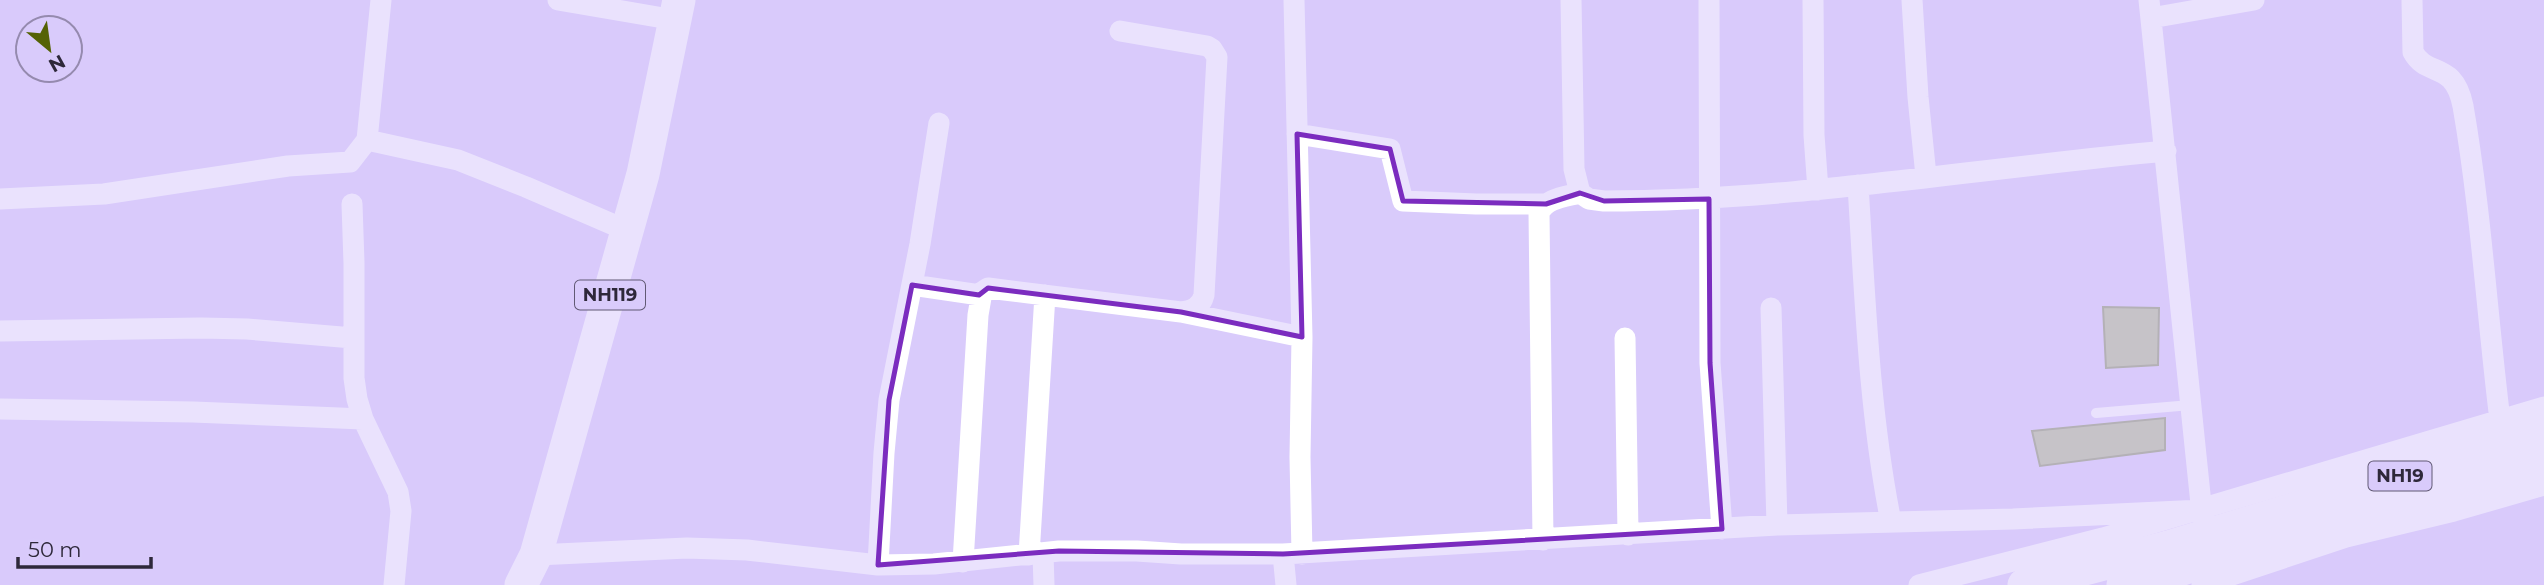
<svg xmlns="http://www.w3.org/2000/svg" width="2544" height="585" font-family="Montserrat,sans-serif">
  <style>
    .building { fill: #b0bb8a; stroke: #879263; stroke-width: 2 }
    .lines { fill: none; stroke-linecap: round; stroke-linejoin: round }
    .service { stroke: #fff; stroke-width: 10 }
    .minor { stroke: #fff; stroke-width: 21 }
    .trunk { stroke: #fff; stroke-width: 33 }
    .marked { fill: none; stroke: #7b2cbf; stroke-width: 5; stroke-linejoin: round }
    .labels { text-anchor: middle; stroke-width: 5; stroke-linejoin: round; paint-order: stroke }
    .shield { fill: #d9cbfb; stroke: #615974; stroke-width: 2 }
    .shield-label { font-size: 18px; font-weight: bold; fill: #2e283a }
  </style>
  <rect width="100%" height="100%" fill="#d9cbfb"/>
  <path class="building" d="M2103,307L2159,308L2158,365L2106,368Z
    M2165,418V450L2040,466L2032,431Z"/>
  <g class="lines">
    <path class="service" d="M2096,413L2191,405"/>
    <path class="minor" d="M558,0L675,20
      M1294,0L1302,337L1300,457L1302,554
      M1571,0L1574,169L1580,193L1589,199L1604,201C1793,201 1979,168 2166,151
      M1709,0L1710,363L1722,529
      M1813,0L1814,135L1818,190
      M1912,0L1918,97L1926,176
      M2149,0L2201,504L2225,585
      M2412,0L2413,52C2427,78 2454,60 2463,106C2481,210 2487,315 2500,420
      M2151,18L2254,0
      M1297,134L1390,149L1403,201L1476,204H1546
      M367,140L458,160L526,187L628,231
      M1858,185C1865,298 1869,412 1891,522
      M0,199L104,194L288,166L350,162L367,140L381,0
      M352,204L354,263V378L357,399L363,419L398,492L401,511L394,585
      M912,285L980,295
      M1771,308L1777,525
      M1181,312L1302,337
      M0,331L201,328L247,329L353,338
      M1625,338L1628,535
      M0,409L193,412L363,419
      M1543,540L1539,213C1546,198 1565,197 1580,193
      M1043,554L1044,585
      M1283,554L1286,585
      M536,555L687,548L747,550L878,565L934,564L1059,551H1137L1181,554H1283L1777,525L2013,519L2202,510
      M1029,555L1045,295
      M963,562L978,315L982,292L988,288L1181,312C1192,311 1201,307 1204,295L1217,57L1212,49L1207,46L1120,31
      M878,565L884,453L889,400L920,244L939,123
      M1919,585L2103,538L2544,407
      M2202,585L2346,537L2454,511L2544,485"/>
    <path class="trunk" d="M521,585L536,555L643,174L679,0
      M2024,585L2168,547L2544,433
      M2123,585L2177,571L2256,543L2544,462"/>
  </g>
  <path d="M0 0H2544V585H0ZM1297,134L1390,149L1403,201L1546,204L1580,193L1604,201L1709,199L1710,363L1722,529L1283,554L1059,551L878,565L889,400L912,285L979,295L988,288L1181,312L1302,337Z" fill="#d9cbfb" fill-opacity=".55" fill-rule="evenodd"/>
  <path class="marked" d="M1297,134L1390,149L1403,201L1546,204L1580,193L1604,201L1709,199L1710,363L1722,529L1283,554L1059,551L878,565L889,400L912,285L979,295L988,288L1181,312L1302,337Z"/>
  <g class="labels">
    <g class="shield">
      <rect x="575" y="280.5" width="70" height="29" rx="5"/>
      <rect x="2368.5" y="461.5" width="63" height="29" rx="5"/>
    </g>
    <g class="shield-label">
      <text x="610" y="301">NH119</text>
      <text x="2400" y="482">NH19</text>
    </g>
  </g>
  <g transform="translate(49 49) rotate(151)"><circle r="33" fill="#d9cbfb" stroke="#958aae" stroke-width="2"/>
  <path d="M0-5L12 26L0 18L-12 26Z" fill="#556205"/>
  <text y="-10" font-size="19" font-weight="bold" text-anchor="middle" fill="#2e283a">N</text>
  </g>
  <path d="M18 557v10h133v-10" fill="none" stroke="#2e283a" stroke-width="3.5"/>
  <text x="28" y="557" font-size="21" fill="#2e283a" stroke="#d9cbfb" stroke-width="5" paint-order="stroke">50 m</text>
</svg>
